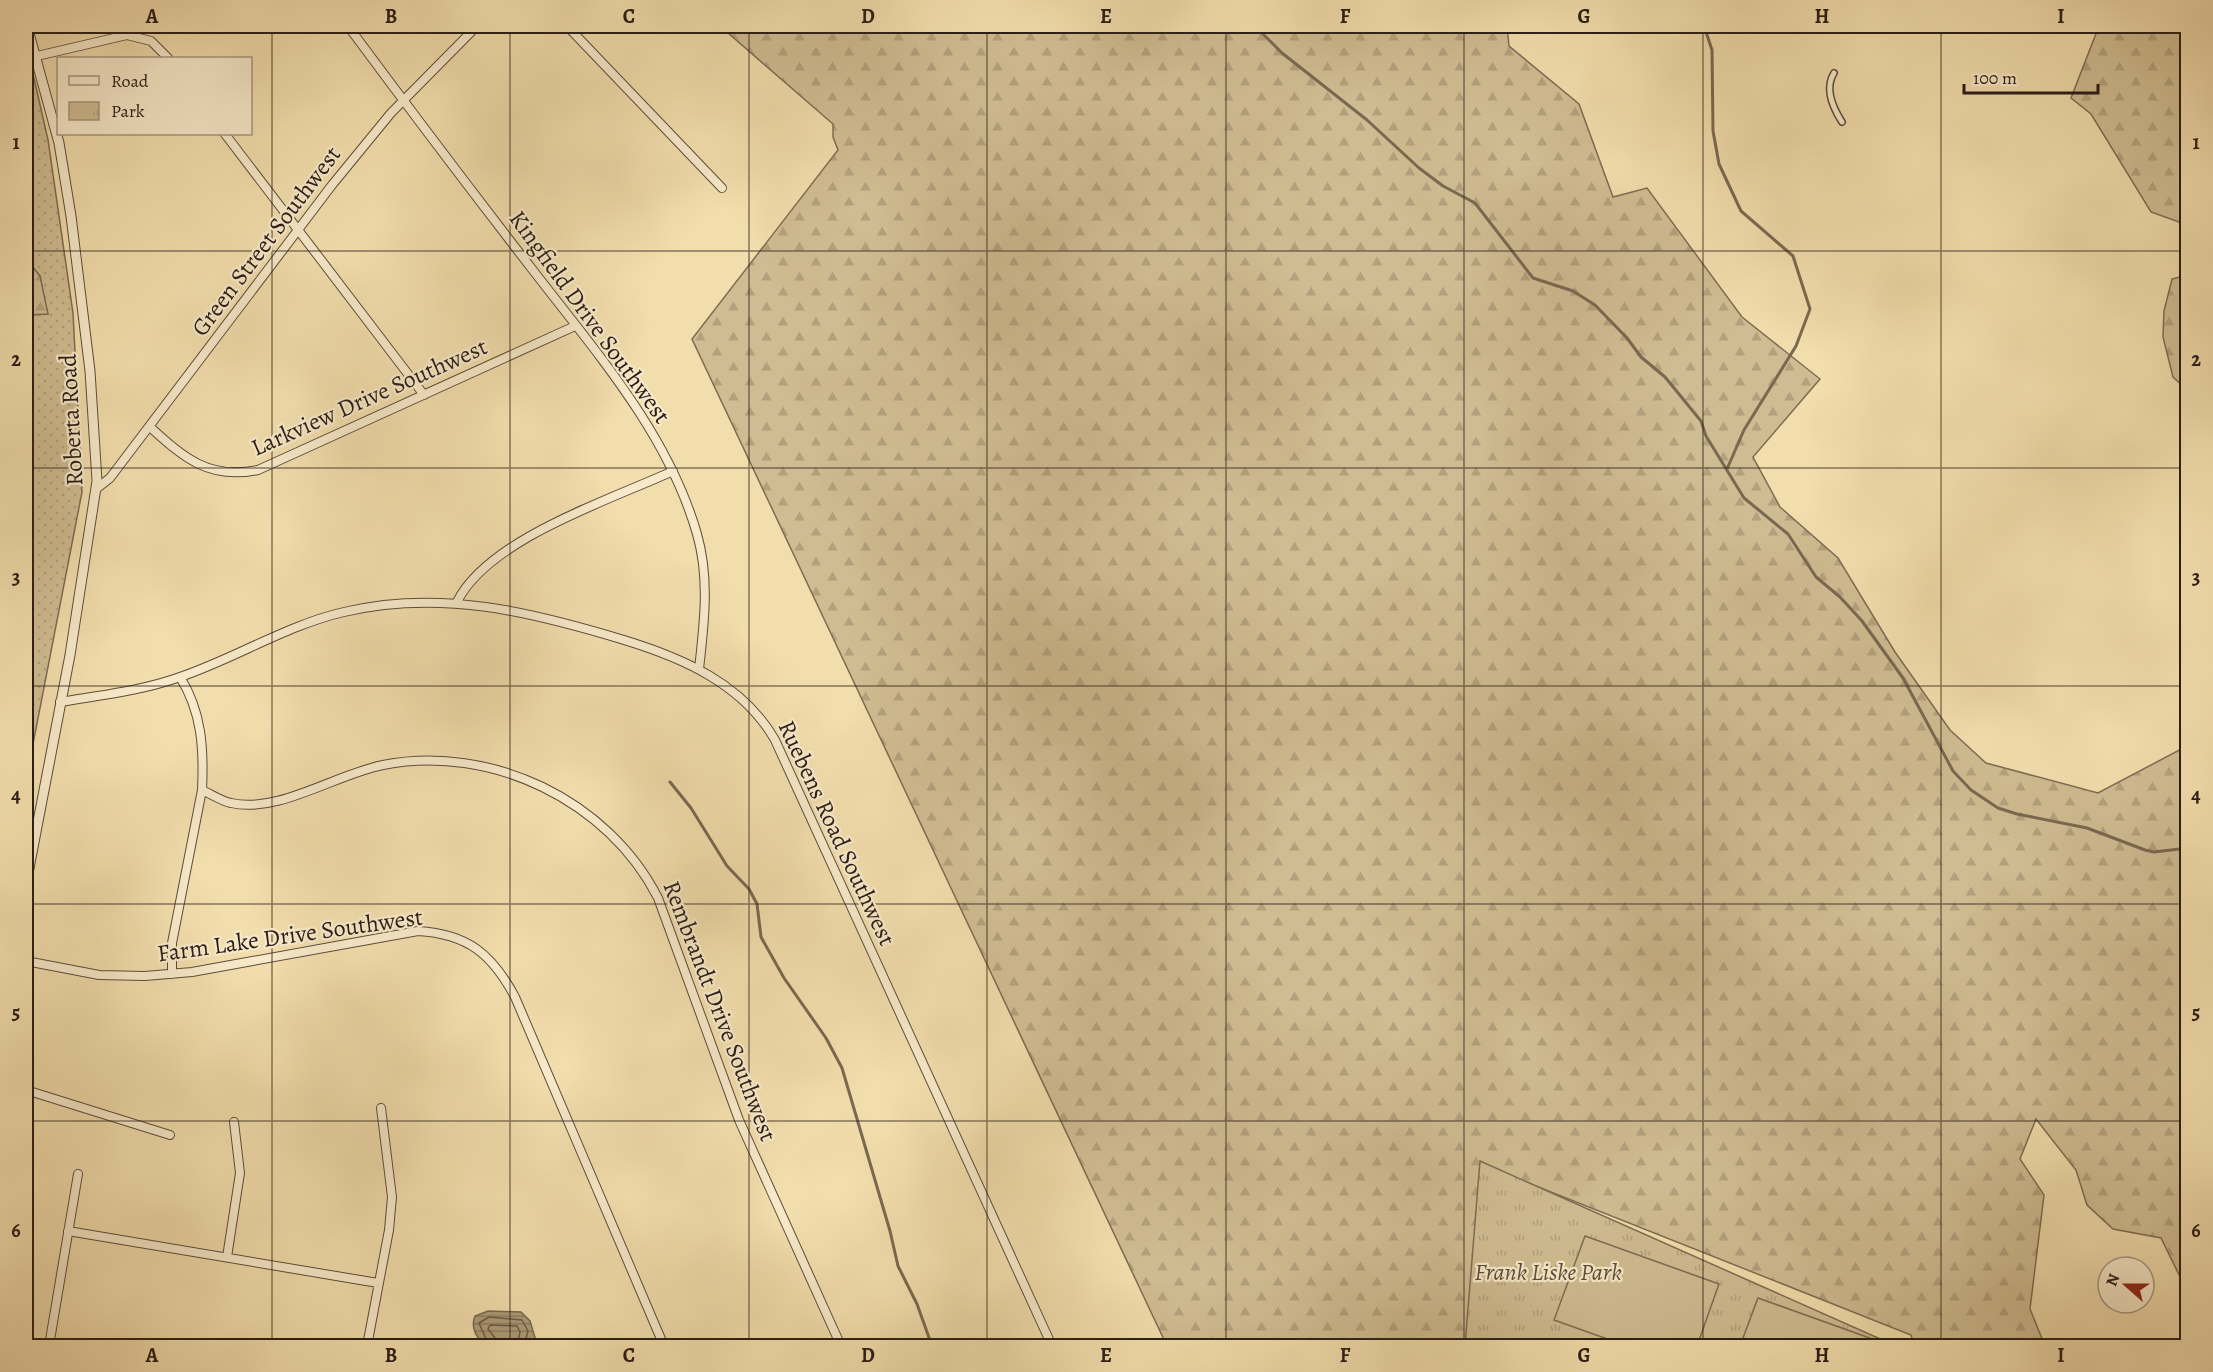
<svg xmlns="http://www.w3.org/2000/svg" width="2213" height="1372" font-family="Alegreya,serif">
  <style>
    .grass { fill: url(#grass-dots); stroke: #7d6c54; stroke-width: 1.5 }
    .forest { fill: url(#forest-firs); stroke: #7d6c54; stroke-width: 1.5 }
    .park { fill: url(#park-tufts); stroke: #7d6c54; stroke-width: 1.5 }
    .pitch { fill: #d0bc92; stroke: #7d6c54; stroke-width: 1.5 }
    .water { fill: url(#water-rules); stroke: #796951; stroke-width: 1.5 }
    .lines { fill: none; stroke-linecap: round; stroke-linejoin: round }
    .shore { stroke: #6c5c48; stroke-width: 1.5 }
    .stream { stroke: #796951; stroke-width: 3 }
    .pedestrian-casing { stroke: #5c4d3c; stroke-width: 8 }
    .minor-casing { stroke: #5c4d3c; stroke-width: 10 }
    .tertiary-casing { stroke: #5c4d3c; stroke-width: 11 }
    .pedestrian { stroke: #f7e9c9; stroke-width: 5 }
    .minor { stroke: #f7e9c9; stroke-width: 8 }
    .tertiary { stroke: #f7e9c9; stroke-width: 9 }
    .grid { fill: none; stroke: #2a1d16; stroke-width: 1.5; stroke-opacity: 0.55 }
    .labels { text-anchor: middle; stroke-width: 4.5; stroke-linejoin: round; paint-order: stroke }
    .street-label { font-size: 24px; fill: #2a1d16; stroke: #f7e9c9 }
    .park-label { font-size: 24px; font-style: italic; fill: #5c4d3b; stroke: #f7e9c9 }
    .neatline { fill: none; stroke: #2a1d16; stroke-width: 2 }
    .grid-label { font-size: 20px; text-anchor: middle; font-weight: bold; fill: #2a1d16 }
  </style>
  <defs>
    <pattern id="grass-dots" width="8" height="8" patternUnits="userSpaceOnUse" patternTransform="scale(1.5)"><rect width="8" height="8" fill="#d0bc92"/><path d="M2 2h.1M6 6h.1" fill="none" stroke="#b3a17d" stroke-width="1.8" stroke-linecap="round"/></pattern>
    <pattern id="forest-firs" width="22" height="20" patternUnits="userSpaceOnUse" patternTransform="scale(1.5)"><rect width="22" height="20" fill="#d0bc92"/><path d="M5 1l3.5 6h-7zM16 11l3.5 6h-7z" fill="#b3a17d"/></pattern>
    <pattern id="park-tufts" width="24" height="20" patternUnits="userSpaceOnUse" patternTransform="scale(1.5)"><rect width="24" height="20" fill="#d0bc92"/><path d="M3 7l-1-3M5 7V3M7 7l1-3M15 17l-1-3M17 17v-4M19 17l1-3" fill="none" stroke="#b3a17d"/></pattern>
    <pattern id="water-rules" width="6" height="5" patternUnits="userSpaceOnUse" patternTransform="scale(1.5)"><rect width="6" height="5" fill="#ae9c79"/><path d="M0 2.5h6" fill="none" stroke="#8e7f62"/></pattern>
  </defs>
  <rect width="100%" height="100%" fill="#f2ddac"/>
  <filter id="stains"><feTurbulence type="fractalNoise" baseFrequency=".00333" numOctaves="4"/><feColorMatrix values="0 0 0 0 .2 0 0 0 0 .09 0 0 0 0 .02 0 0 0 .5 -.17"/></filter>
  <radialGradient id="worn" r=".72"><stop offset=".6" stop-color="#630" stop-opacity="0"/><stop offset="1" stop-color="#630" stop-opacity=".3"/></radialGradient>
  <path class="grass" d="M28,52L48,140L73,313L82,492L26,780V315L47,314L40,276L26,259V53Z"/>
  <path class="forest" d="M720,26H1507L1509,46L1579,104L1613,197L1647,188L1742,317L1820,379L1753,457L1780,507L1838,558L1895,652L1950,730L1986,763L2098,793L2187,746V1286L2185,1287L2161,1238L2113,1229L2087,1205L2076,1170L2036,1119L2020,1159L2044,1195L2030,1309L2045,1346H1914L1911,1335L1531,1184L1515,1346H1167L692,339L838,150L833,137V124Z
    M2099,26H2187V225L2151,212L2091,114L2071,98Z
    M26,259L40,276L48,314L26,315Z
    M2187,275H2188L2187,390L2173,377L2163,337L2164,311L2172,279Z"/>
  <path class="park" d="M1480,1161L1896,1346H1465Z"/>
  <path class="pitch" d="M1585,1236L1719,1284L1697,1346H1627L1554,1320Z
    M1758,1298L1892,1346H1740Z"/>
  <path class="water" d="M488,1311L521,1312L530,1321L536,1341L526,1346H484C477,1337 470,1328 475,1316Z"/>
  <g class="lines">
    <path class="shore" d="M489,1346L479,1323L489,1317L522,1320L528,1331L524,1346
      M496,1346L495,1338L488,1329L490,1325L517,1326L520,1332L517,1346"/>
    <path class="stream" d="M1255,26L1282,53L1367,120L1419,168L1443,186L1475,203L1533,278L1573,291L1595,305L1627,338L1641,357L1665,377L1701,421L1706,436L1744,498L1788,534L1816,577L1840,597L1862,621L1903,678L1953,771L1971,790L1998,808L2017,814L2087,828L2145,850L2154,852L2188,848
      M1704,26L1712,50L1713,131L1719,164L1741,211L1793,256L1810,309L1796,346L1744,430L1727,469
      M670,782L691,808L727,866L749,889L757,904L761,937L784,978L826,1038L842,1068L890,1231L898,1266L917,1304L932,1346"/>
    <defs>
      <path id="pedestrian" d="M1834,73C1824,89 1833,108 1842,122"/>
      <path id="minor" d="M348,26C408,107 470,189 532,269C595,351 668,433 697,534C710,579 704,624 699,669
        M567,26L722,188
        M37,56L127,35L151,41L168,58
        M225,134L424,395
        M150,427C184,458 209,480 258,470L575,326
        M96,489L110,478L332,185L391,113L477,26
        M457,602C488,539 610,500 673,471
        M60,702C101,695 141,691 180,677C236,658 287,625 344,612C440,589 532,612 624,640C683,658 743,684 775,740L1052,1346
        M202,790C211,794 221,801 231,803C278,814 336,774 383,765C491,744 608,800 658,898L739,1120L841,1346
        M26,961L99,975L145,976L192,972L418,931C468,934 492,954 515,997L664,1346
        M172,974V943L202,790C204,749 202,712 180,677
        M26,1090L170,1135
        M68,1231L378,1283
        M227,1257L240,1173L234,1122
        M49,1346L78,1174
        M367,1346L389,1230L392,1197L381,1108"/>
      <path id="tertiary" d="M26,884L70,655L97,481L90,371L71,216L59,143L27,26"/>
    </defs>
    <use href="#pedestrian" class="pedestrian-casing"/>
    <use href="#minor" class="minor-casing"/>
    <use href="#tertiary" class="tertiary-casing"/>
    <use href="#pedestrian" class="pedestrian"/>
    <use href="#minor" class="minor"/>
    <use href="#tertiary" class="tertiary"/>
  </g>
  <path class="grid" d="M272,26V1346M510,26V1346M749,26V1346M987,26V1346M1226,26V1346M1464,26V1346M1703,26V1346M1941,26V1346M26,251H2188M26,468H2188M26,686H2188M26,904H2188M26,1121H2188"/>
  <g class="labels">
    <g class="street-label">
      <text transform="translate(266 241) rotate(-53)" y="8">Green Street Southwest</text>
      <text transform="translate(590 317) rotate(54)" y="8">Kingfield Drive Southwest</text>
      <text transform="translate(369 397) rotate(-24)" y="8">Larkview Drive Southwest</text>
      <text transform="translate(71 420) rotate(-93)" y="8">Roberta Road</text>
      <text transform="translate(837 833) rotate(65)" y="8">Ruebens Road Southwest</text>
      <text transform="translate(290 935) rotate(-8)" y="8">Farm Lake Drive Southwest</text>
      <text transform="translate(720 1011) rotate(69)" y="8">Rembrandt Drive Southwest</text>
    </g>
    <g class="park-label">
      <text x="1548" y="1280">Frank Liske Park</text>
    </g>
  </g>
  <rect width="2213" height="1372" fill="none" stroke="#f2ddac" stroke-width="66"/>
  <rect x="57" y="57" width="195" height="78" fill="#f7e9c9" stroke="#a59781" stroke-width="1.5"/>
  <rect x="69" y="76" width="30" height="9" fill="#f7e9c9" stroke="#a59781" stroke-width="1.5"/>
  <text x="111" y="87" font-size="18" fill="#2a1d16">Road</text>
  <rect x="69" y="102" width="30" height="18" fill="url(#park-tufts)" stroke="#a59781" stroke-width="1.5"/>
  <text x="111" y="117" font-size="18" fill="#2a1d16">Park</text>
  <g transform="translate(2126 1285) rotate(291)"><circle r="28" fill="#f7e9c9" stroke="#a59781" stroke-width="1.5"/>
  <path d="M0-4.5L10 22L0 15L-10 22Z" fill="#8f2418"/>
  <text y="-9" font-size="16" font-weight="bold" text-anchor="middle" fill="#2a1d16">N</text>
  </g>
  <path d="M1964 84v9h134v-9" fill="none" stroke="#2a1d16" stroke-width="3"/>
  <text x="1973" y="84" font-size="18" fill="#2a1d16" stroke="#f7e9c9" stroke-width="4.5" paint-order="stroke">100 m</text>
  <rect x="33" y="33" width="2147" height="1306" class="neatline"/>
  <g class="grid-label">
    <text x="152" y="23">A</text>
    <text x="391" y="23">B</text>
    <text x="629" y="23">C</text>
    <text x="868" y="23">D</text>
    <text x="1106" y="23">E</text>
    <text x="1345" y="23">F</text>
    <text x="1584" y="23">G</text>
    <text x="1822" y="23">H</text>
    <text x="2061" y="23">I</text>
    <text x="16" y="149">1</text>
    <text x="2196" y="149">1</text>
    <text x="16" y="366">2</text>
    <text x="2196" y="366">2</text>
    <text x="16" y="584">3</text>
    <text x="2196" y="584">3</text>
    <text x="16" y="802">4</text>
    <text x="2196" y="802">4</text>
    <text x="16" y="1019">5</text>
    <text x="2196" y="1019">5</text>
    <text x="16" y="1237">6</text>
    <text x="2196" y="1237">6</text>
    <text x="152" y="1362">A</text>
    <text x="391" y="1362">B</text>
    <text x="629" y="1362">C</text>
    <text x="868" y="1362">D</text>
    <text x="1106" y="1362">E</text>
    <text x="1345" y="1362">F</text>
    <text x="1584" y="1362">G</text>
    <text x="1822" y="1362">H</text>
    <text x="2061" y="1362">I</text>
  </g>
  <rect width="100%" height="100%" filter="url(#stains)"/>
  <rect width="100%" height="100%" fill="url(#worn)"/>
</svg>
